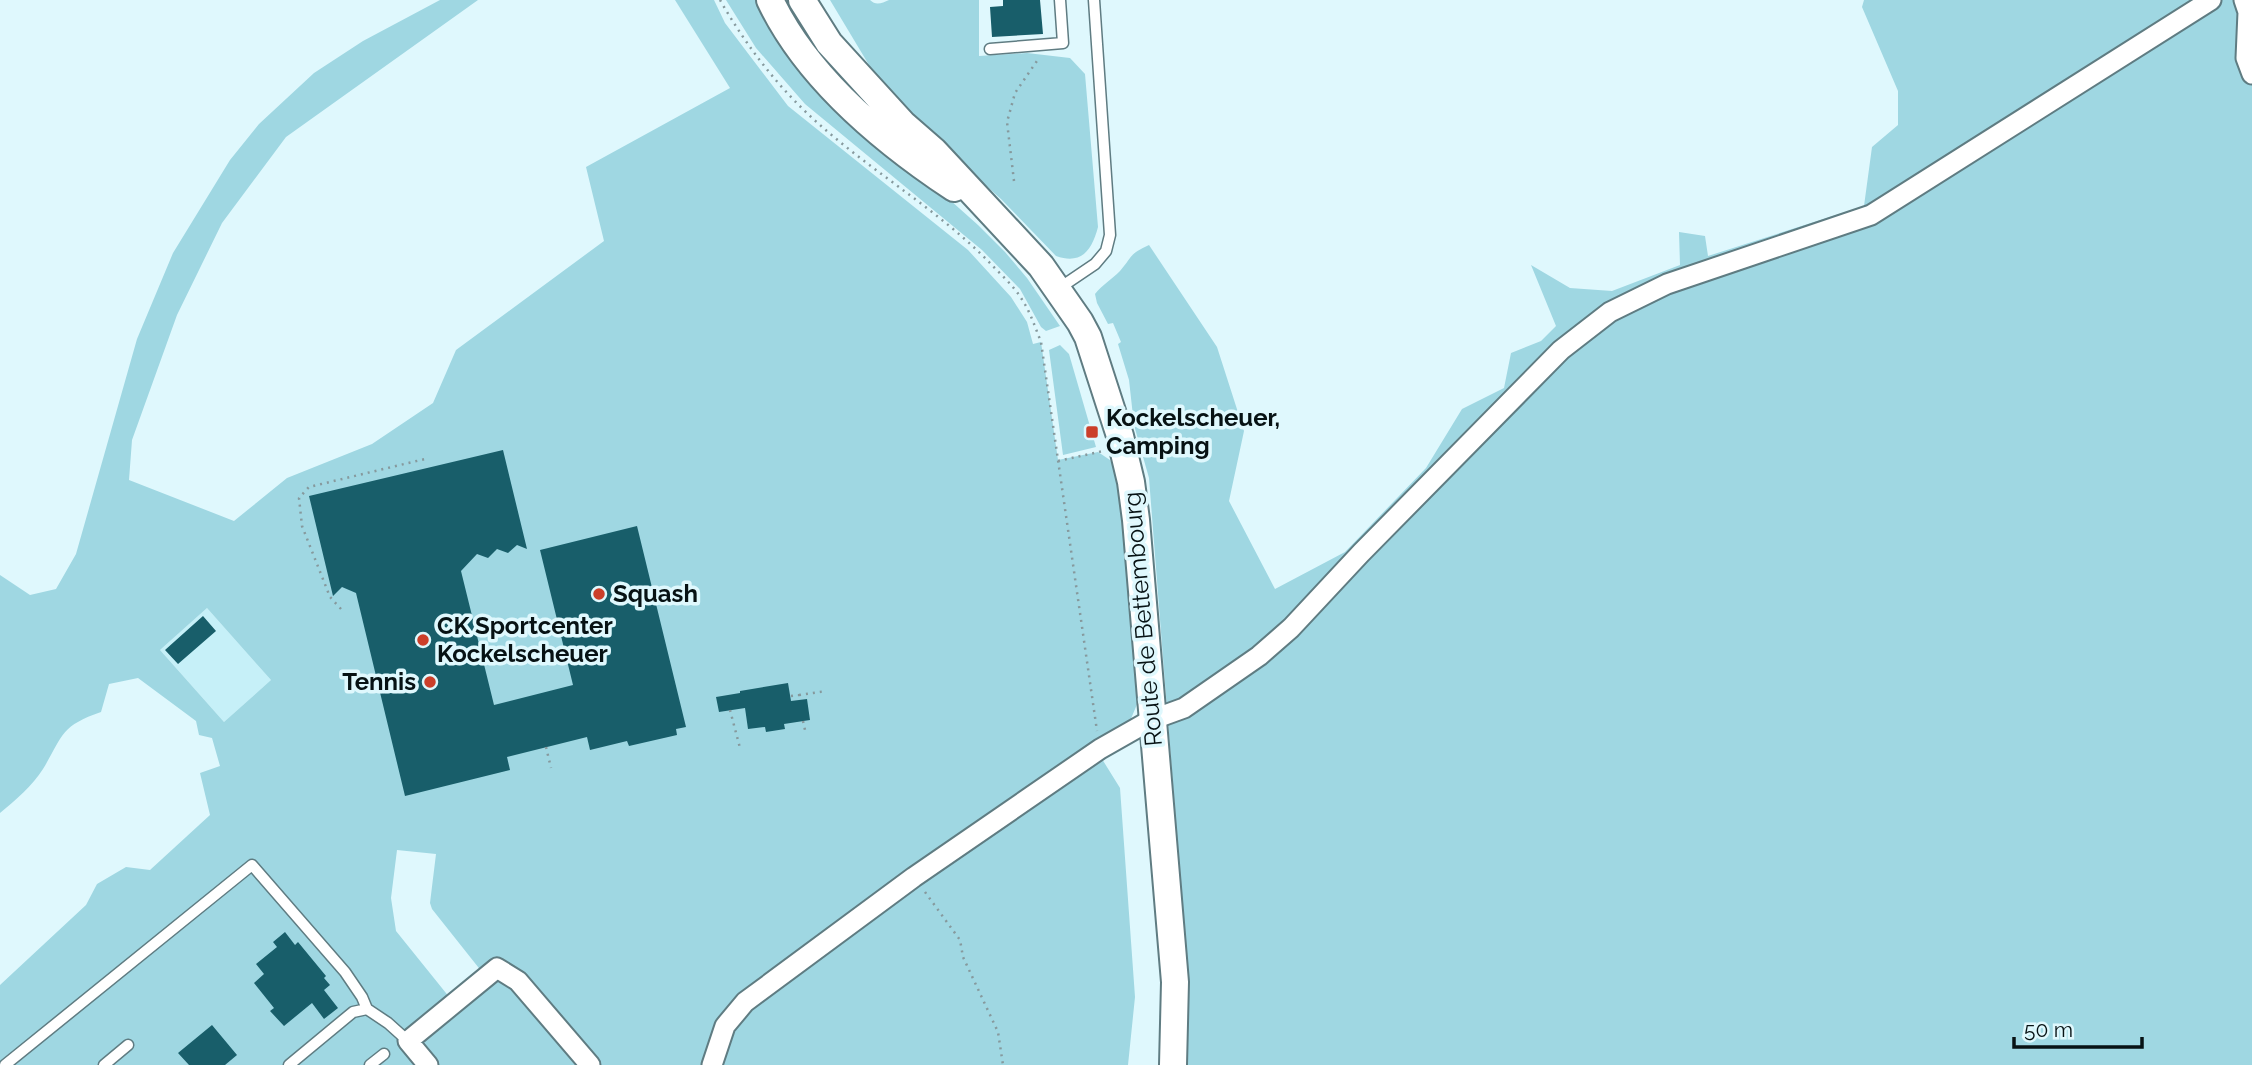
<svg xmlns="http://www.w3.org/2000/svg" width="2252" height="1065" font-family="Raleway,sans-serif">
  <style>
    .built { fill: #c6f0f8 }
    .green { fill: #9fd7e2; fill-rule: evenodd }
    .building { fill: #185e6a }
    .lines { fill: none; stroke-linecap: round; stroke-linejoin: round }
    .service-casing { stroke: #5f7c82; stroke-width: 13 }
    .minor-casing { stroke: #5f7c82; stroke-width: 23 }
    .secondary-casing { stroke: #5f7c82; stroke-width: 30 }
    .path { stroke: #86999d; stroke-width: 2.5; stroke-dasharray: 2 5; stroke-linecap: butt }
    .service { stroke: #fff; stroke-width: 10 }
    .minor { stroke: #fff; stroke-width: 19 }
    .secondary { stroke: #fff; stroke-width: 26 }
    .poi-dot { fill: #cb3f2a; stroke: #dff8fd; stroke-width: 2.5 }
    .labels { text-anchor: middle; stroke-width: 7; stroke-linejoin: round; paint-order: stroke }
    .poi-label { font-size: 24px; font-weight: bold; fill: #071214; stroke: #dff8fd; text-anchor: start }
    .street-label { font-size: 24px; fill: #071214; stroke: #dff8fd }
  </style>
  <rect width="100%" height="100%" fill="#dff8fd"/>
  <path class="built" d="M207,608L271,680L224,722L160,650Z"/>
  <path class="green" d="M440,0H478L286,137L222,223L177,315L132,440L129,480L234,521L287,478L372,444L433,403L456,350L604,241L586,167L730,88L675,0H714L725,23L788,106L968,250L1011,297L1027,322L1033,344L1041,342L1058,460L1098,452L1110,460L1117,473L1126,521L1138,702L1130,721L1102,759L1120,788L1135,997L1128,1065H0V985L86,905L97,884L126,867L150,870L210,815L200,773L220,766L212,738L199,735L196,721L138,678L109,684L101,712C60,726 63,736 43,769C32,786 16,800 0,813V575L30,595L56,589L76,554L137,339L173,253L230,160L259,124L314,73L363,41ZM207,608L271,680L224,722L160,650ZM397,850L436,854L430,903L432,909L486,977L454,1003L396,931L391,898Z
    M726,0H759L858,118L978,225L1005,252L1027,278L1060,326L1046,331L1041,327L1020,289L982,250L805,104L756,48Z
    M830,0H870C876,6 882,3 889,0H979V56L1027,53L1070,58L1085,74L1098,227C1092,250 1082,265 1056,256L1001,199L905,113L875,75Z
    M1864,0H2252V1065H1188V979L1149,478L1134,425L1129,380L1118,344L1121,342L1113,323L1108,324L1097,303L1095,294C1102,285 1112,279 1120,271C1133,256 1128,255 1149,245L1217,347L1244,431L1229,501L1275,589L1345,552L1426,468L1462,409L1504,388L1511,353L1541,341L1556,326L1531,265L1570,288L1612,291L1680,265L1679,232L1705,236L1708,256L1864,206L1872,147L1898,125V91L1862,7Z
    M1060,345L1069,354L1096,447L1063,455L1049,350Z"/>
  <path class="building" d="M1003,0H1040L1043,34L992,37L990,7L1003,6Z
    M503,450L527,549L517,545L508,553L497,549L488,558L477,554L461,571L494,705L573,685L540,550L637,526L686,727L676,729L677,735L629,746L627,741L590,750L587,737L507,757L510,770L405,796L356,593L342,587L333,596L309,496Z
    M203,616L216,631L178,664L165,650Z
    M788,683L791,701L807,699L810,720L784,724L785,729L766,732L765,727L748,729L745,708L719,712L716,697L740,693V691Z
    M285,932L295,945L298,942L326,976L324,978L330,985L324,990L338,1008L324,1019L312,1003L284,1026L270,1011L274,1008L254,983L264,974L256,964L277,947L273,942Z
    M212,1025L237,1055L225,1065H189L178,1053Z"/>
  <g class="lines">
    <defs>
      <path id="service" d="M990,49L1063,43L1060,0
        M1058,289L1095,264L1106,251L1110,235L1094,0
        M5,1065L252,865L345,972L362,997L367,1009
        M104,1065L128,1045
        M289,1065L353,1012L367,1009L388,1023L408,1041
        M370,1065L384,1054"/>
      <path id="minor" d="M2244,0L2248,12L2246,58L2252,74
        M428,1065L408,1041L497,968L518,981L590,1065
        M712,1065L725,1026L745,1002L914,877L1100,749L1151,720L1184,708L1259,656L1291,628L1361,553L1561,350L1610,312L1667,284L1871,215L2211,0"/>
      <path id="secondary" d="M770,0C807,78 883,141 954,188
        M802,0L829,43L903,124L934,151L1041,266L1080,322L1088,337L1120,436L1131,482L1136,520L1175,982L1173,1065"/>
    </defs>
    <use href="#service" class="service-casing"/>
    <use href="#minor" class="minor-casing"/>
    <use href="#secondary" class="secondary-casing"/>
    <path class="path" d="M720,0C747,47 779,89 820,125C874,173 938,210 989,262C1000,274 1013,285 1021,298C1030,311 1035,327 1041,342L1097,731
      M1014,181L1007,122L1015,93L1039,58
      M1058,461L1103,451
      M341,609L330,597L302,526L299,498L309,487L425,459
      M799,695L826,691
      M791,696L799,695L800,699
      M730,710L740,748
      M803,721L805,730
      M546,747L551,768
      M925,892L960,940L963,957L998,1032L1003,1065"/>
    <use href="#service" class="service"/>
    <use href="#minor" class="minor"/>
    <use href="#secondary" class="secondary"/>
  </g>
  <g class="poi-dot">
    <rect x="1085" y="425" width="14" height="14" rx="3.5"/>
    <circle cx="599" cy="594" r="7"/>
    <circle cx="423" cy="640" r="7"/>
    <circle cx="430" cy="682" r="7"/>
  </g>
  <g class="labels">
    <g class="poi-label">
      <text x="1106" y="426">Kockelscheuer,<tspan x="1106" dy="28">Camping</tspan></text>
      <text x="613" y="602">Squash</text>
      <text x="437" y="634">CK Sportcenter<tspan x="437" dy="28">Kockelscheuer</tspan></text>
      <text x="416" y="690" text-anchor="end">Tennis</text>
    </g>
    <g class="street-label">
      <text transform="translate(1143 619) rotate(-95)" y="8">Route de Bettembourg</text>
    </g>
  </g>
  <path d="M2014 1037v10h128v-10" fill="none" stroke="#071214" stroke-width="3.5"/>
  <text x="2024" y="1037" font-size="21" fill="#071214" stroke="#dff8fd" stroke-width="5" paint-order="stroke">50 m</text>
</svg>
